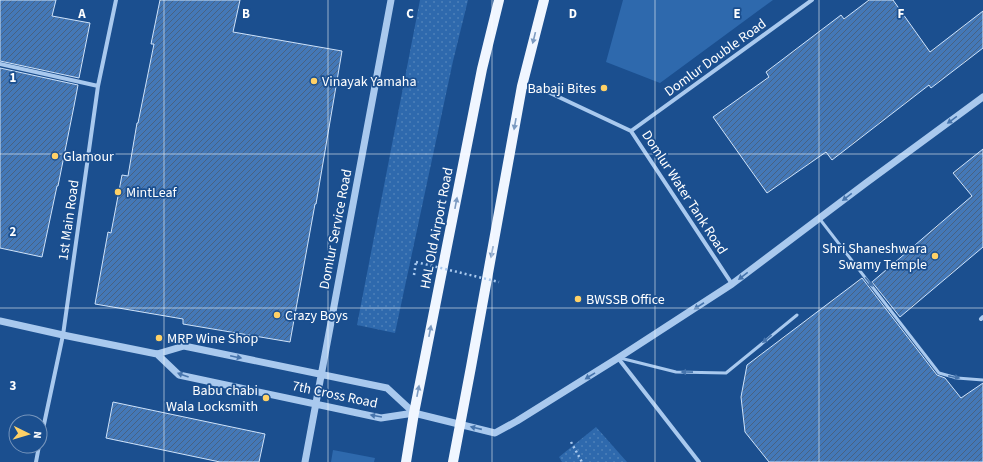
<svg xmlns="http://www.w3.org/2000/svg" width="983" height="462" font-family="'Source Sans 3',sans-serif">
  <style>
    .grass { fill: #2e69ad }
    .park { fill: url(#park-dots) }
    .building { fill: url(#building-hatch); stroke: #cfe3fa }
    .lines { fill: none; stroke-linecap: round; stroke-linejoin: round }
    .path { stroke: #a9c9ee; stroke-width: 2.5; stroke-dasharray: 2 3; stroke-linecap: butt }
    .service { stroke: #a9c9ee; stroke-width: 3 }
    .minor { stroke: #a9c9ee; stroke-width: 4 }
    .tertiary { stroke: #a9c9ee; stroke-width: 7 }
    .primary { stroke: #f0f6ff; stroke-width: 10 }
    .path-bridge { stroke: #a9c9ee; stroke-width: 2.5; stroke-dasharray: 2 3; stroke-linecap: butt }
    .oneway { fill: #7b9ac1 }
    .oneway2 { fill: #4674ac }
    .grid { fill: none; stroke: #fff; stroke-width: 1; stroke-opacity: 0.55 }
    .poi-dot { fill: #ffd166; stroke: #1b4f8f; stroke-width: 1.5 }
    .labels { text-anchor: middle; stroke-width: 3.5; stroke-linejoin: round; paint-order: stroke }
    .street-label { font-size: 14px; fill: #fff; stroke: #1b4f8f }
    .poi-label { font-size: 14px; fill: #fff; stroke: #1b4f8f; text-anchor: start }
    .grid-label { font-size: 13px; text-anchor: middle; font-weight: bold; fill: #fff; stroke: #1b4f8f; stroke-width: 3.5; stroke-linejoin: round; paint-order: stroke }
  </style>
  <defs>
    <pattern id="park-dots" width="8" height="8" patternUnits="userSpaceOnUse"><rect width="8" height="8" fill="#2e69ad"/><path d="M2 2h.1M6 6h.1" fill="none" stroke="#4d80b9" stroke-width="1.8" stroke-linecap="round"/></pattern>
    <pattern id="building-hatch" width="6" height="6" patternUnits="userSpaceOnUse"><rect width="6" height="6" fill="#4478b7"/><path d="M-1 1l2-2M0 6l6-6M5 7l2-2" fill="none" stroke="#486282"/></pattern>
  </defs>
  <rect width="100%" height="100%" fill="#1b4f8f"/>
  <path class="grass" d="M623,0H773L660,83L606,62Z
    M333,450L375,458L374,462H331Z"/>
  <path class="park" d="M420,0H468L453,61L395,333L357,325Z
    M596,427L627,462H562L559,457Z"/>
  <path class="building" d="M0,0H56L52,16L90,23L79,78L0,61Z
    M160,0H240L233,32L342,51L316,204H315L290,342L183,324V319L95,304L108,232L111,233L122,175L128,176L137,123H138L154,44H151Z
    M869,0H893L930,52L983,11V48L931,88L929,85L832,160L826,152L767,193L713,117L769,77L766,72L841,15L844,19Z
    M0,68L78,85L74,106L58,186H57L42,257L0,248Z
    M983,149V247L900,317L872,282L972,196L953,173Z
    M862,278L937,375L945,378L961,398L983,383V462H769L745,432L741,397L747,365Z
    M113,402L265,434L259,462H220L106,438Z"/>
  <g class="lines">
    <path class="path" d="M414,275L416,262
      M571,442L582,462"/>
    <path class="service" d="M819,218L939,373L957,378L983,380
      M620,358L676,372L726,373L797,315"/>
    <path class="minor" d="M0,64L98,86
      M523,86L548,92L631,131L732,284
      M631,131L812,0
      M981,319L983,317
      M618,358L699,462
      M40,443L63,335L98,86L116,0
      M36,462L39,446"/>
    <path class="tertiary" d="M0,321L63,335L157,354L184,346L387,388L414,413
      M157,354L179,375L381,418L414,413L495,433L517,421L618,358L732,284L866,183L983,97
      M305,462L391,0"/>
    <path class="primary" d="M406,462L414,413L482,69L499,0
      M453,462L471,367L522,86L544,0"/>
    <path class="path-bridge" d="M416,262L499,282"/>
  </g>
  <defs><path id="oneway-solid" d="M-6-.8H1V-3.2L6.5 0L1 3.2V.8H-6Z"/></defs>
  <g class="oneway">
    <use href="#oneway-solid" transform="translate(534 38) rotate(104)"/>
    <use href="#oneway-solid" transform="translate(515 124) rotate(100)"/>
    <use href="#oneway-solid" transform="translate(456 203) rotate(-79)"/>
    <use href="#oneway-solid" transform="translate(492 252) rotate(100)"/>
    <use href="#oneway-solid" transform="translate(430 331) rotate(-79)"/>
    <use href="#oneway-solid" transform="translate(418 391) rotate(-79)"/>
  </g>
  <g class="oneway2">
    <use href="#oneway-solid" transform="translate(952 120) rotate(144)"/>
    <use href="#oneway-solid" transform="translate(847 197) rotate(143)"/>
    <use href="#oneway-solid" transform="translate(743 276) rotate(142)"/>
    <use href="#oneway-solid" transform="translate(869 282) rotate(52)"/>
    <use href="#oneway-solid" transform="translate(699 306) rotate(147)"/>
    <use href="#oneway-solid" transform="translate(767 339) rotate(141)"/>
    <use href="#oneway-solid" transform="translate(236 357) rotate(12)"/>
    <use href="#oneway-solid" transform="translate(687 372) rotate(-179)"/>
    <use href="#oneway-solid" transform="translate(183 375) rotate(-160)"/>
    <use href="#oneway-solid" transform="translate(590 376) rotate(148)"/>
    <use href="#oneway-solid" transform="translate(954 377) rotate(12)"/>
    <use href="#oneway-solid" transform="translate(376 416) rotate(-170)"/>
    <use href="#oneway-solid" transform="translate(476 428) rotate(-167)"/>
  </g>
  <path class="grid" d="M164,0V462M328,0V462M492,0V462M655,0V462M819,0V462M0,154H983M0,308H983"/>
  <g class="poi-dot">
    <circle cx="314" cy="81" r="4"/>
    <circle cx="604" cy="88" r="4"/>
    <circle cx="55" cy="156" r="4"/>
    <circle cx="118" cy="192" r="4"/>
    <circle cx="935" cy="256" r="4"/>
    <circle cx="578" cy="299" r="4"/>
    <circle cx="277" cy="315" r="4"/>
    <circle cx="159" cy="338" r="4"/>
    <circle cx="266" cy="398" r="4"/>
  </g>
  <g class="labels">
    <g class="street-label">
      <text transform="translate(715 57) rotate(-36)" y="5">Domlur Double Road</text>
      <text transform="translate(685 192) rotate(57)" y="5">Domlur Water Tank Road</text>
      <text transform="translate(68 220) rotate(-82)" y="5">1st Main Road</text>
      <text transform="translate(436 228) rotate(-79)" y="5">HAL Old Airport Road</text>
      <text transform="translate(335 229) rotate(-79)" y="5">Domlur Service Road</text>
      <text transform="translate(335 394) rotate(12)" y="5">7th Cross Road</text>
    </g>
    <g class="poi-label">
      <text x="322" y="86">Vinayak Yamaha</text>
      <text x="596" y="93" text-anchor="end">Babaji Bites</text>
      <text x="63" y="161">Glamour</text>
      <text x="126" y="197">MintLeaf</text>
      <text x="927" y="253" text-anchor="end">Shri Shaneshwara<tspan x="927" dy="16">Swamy Temple</tspan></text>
      <text x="586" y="304">BWSSB Office</text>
      <text x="285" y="320">Crazy Boys</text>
      <text x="167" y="343">MRP Wine Shop</text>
      <text x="258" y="395" text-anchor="end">Babu chabi<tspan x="258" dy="16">Wala Locksmith</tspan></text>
    </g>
  </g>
  <g class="grid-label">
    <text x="82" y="18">A</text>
    <text x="246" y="18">B</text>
    <text x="410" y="18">C</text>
    <text x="573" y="18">D</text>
    <text x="737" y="18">E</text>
    <text x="901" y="18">F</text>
    <text x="13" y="82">1</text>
    <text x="13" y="236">2</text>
    <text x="13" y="390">3</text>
  </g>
  <g transform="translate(28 434) rotate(95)"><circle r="19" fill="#1b4f8f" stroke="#7695bc"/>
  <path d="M0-3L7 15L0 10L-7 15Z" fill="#ffd166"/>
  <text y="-6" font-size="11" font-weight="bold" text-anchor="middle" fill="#ffffff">N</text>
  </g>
</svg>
